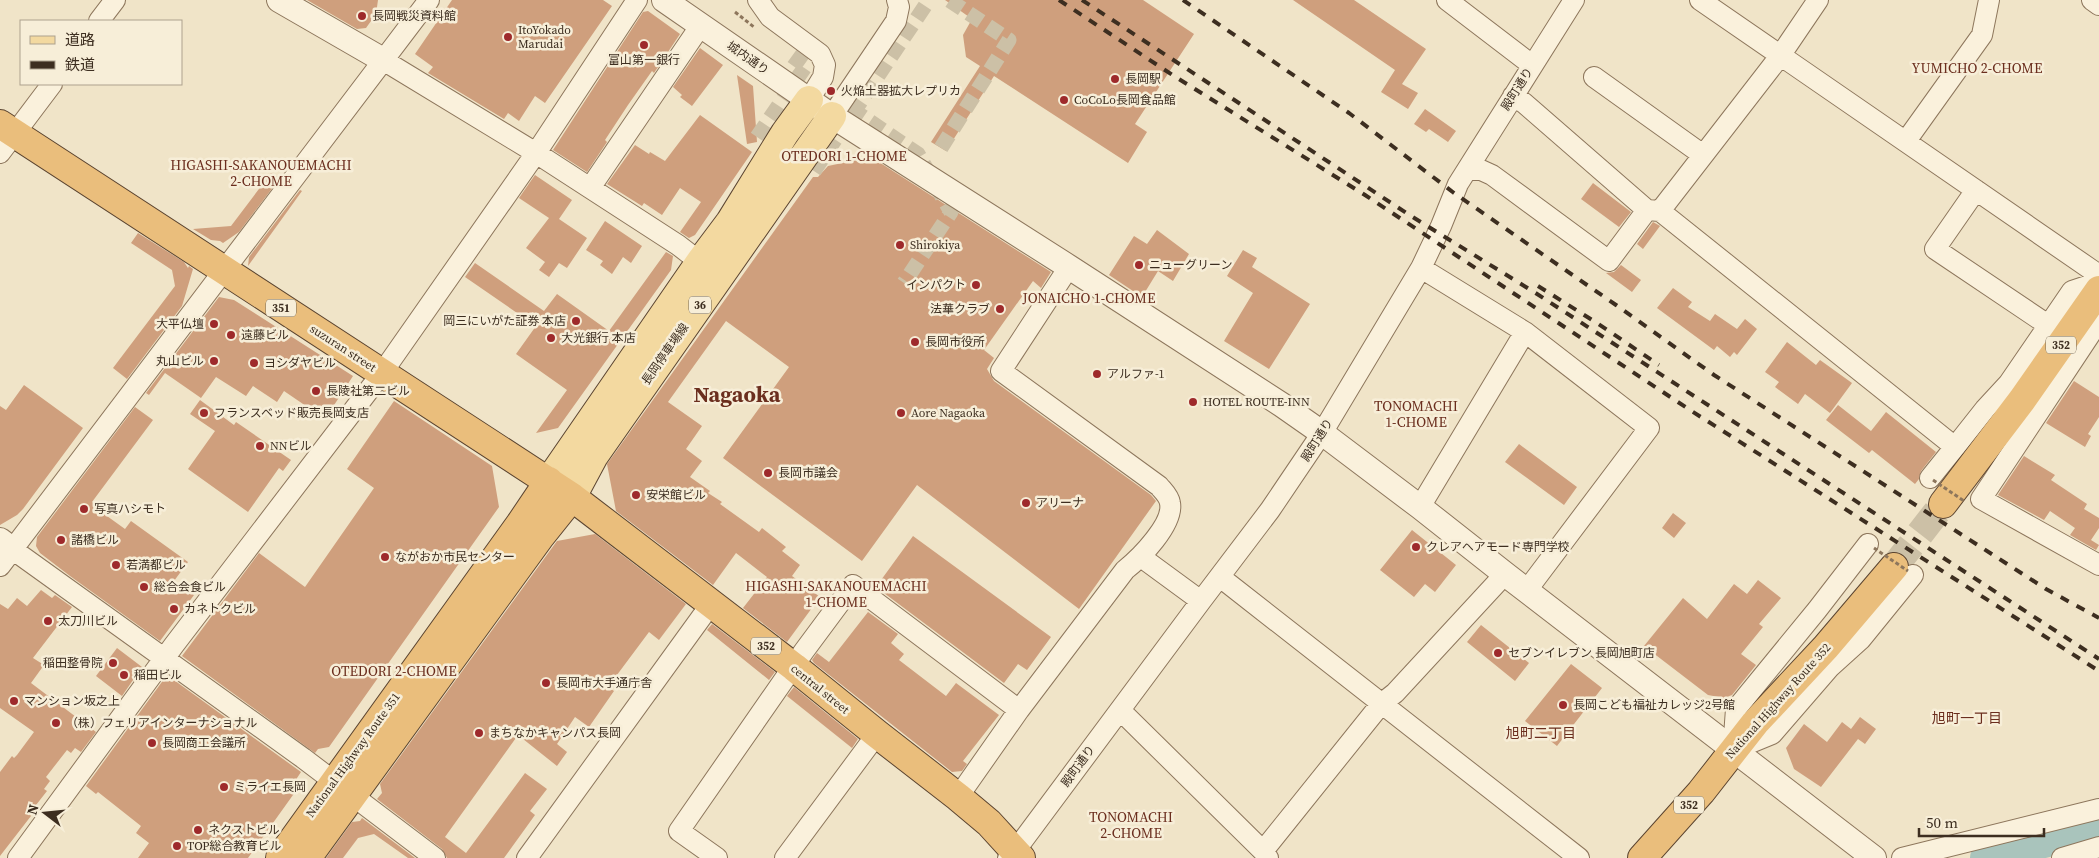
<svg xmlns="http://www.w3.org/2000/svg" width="2099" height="858" font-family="'Source Serif 4','Noto Sans JP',serif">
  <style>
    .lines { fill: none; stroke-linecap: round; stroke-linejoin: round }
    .river { stroke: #a9c4bc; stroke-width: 30 }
    .building { fill: #cf9f7d }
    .pedestrian-tunnel { stroke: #ccc0a6; stroke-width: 15; stroke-dasharray: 15 8; stroke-linecap: butt }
    .trunk-tunnel { stroke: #ccc0a6; stroke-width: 28; stroke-dasharray: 28 14; stroke-linecap: butt }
    .minor-casing { stroke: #8d765c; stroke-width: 22 }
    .tertiary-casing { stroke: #8d765c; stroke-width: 26 }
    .primary-casing { stroke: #5b4430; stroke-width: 30 }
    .trunk-casing { stroke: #5b4430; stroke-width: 30 }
    .path { stroke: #8d765c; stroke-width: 3; stroke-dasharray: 4 2.5; stroke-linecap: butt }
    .minor { stroke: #faf1dc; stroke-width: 20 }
    .tertiary { stroke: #faf1dc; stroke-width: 24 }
    .primary { stroke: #f3d9a0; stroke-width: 28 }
    .trunk { stroke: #eabe7c; stroke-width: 28 }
    .rail { stroke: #3d2e20; stroke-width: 4; stroke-dasharray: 9 9; stroke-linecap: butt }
    .path-bridge { stroke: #8d765c; stroke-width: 3; stroke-dasharray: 4 2.5; stroke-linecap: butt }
    .poi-dot { fill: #9e2a2b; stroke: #f7eed8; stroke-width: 2 }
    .labels { text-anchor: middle; stroke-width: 5; stroke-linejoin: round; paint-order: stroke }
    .shield { fill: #f7eed8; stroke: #756857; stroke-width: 1 }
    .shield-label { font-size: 11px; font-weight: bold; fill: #3d2e20 }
    .poi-label { font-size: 12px; fill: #3d2e20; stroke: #f7eed8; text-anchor: start }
    .street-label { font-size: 12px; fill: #3d2e20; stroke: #f7eed8 }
    .neighbourhood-label { font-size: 14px; fill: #6b2e1e; stroke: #f7eed8 }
    .town-label { font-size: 22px; font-weight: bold; fill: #6b2e1e; stroke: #f7eed8 }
  </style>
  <rect width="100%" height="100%" fill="#f0e4c8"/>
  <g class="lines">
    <path class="river" d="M1985,858L2099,829"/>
  </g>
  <path class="building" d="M307,0H378L376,14L366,28L357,29Z
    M452,0H603L612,6L545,103L535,96L519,121L508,113L504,119L428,73L433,67L415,54Z
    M945,0H1143L1194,34L1135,124L1147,132L1128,163L994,76L946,151L931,142L980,66L966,57L963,35L972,19Z
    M1293,0H1354L1426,49L1402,84L1418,93L1408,109L1381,92L1395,70Z
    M648,11L680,34L654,73L652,71L628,105L605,140L607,142L587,172L553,150L643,12Z
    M700,48L723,65L692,106L680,97L682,95L673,87Z
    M737,75L753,86L757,142L747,144Z
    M1425,109L1456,131L1448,142L1429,129L1426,132L1414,124Z
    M700,115L752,152L695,235L689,238L680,232L701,202L680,188L662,215L644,203L642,206L607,184L635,145L649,154L650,152L665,161Z
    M871,157L1051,272L1041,288L1033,281L984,350L994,358L987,369L994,381L1151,495L1156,501L1079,609L917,485L862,561L723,458L789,367L726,321L668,402L702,426L686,449L702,461L690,477L710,491L708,493L722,502L720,504L759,532L762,528L786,547L782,551L800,565L792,576L820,597L787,642L743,608L767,577L736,553L713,585L616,511L607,464L813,177H818L828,166Z
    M271,173L280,178L239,232L223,243L220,241L211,240L193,229L231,226Z
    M535,175L572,200L559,219L587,238L567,268L559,263L549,277L539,270L545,262L526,248L549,218L519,198Z
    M1593,183L1631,212L1619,227L1581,199Z
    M300,190L302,191L248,266L249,257Z
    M605,221L642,246L631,263L623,257L612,274L600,265L603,261L586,250Z
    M1653,222L1660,226L1643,249L1637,244Z
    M1157,230L1189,254L1173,281L1158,271L1142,297L1109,275L1134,236L1147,244Z
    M138,233L184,262L188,268L189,266L193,269L182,306L127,379L113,368L175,286L172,270L131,243Z
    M1243,250L1257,258L1252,267L1310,304L1269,369L1224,341L1253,293L1227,276Z
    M666,252L673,256L671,270L558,428L536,433L567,390L516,354L536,326L465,277L475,263L544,311L557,294L609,331Z
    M1621,265L1641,280L1632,292L1606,273L1614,272Z
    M1673,288L1692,302L1688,307L1710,321L1715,314L1737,329L1745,319L1757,329L1737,355L1734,352L1730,357L1717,346L1714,350L1657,308Z
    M219,297L234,300L353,376L325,419L284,391L277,402L253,386L246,396L216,377L201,398L165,373L149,395L146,393Z
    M1787,342L1816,365L1820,360L1852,383L1830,413L1805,394L1798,404L1775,387L1779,382L1765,372Z
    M2074,381L2099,397V417L2088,434L2091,436L2085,447L2046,423Z
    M24,385L83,428L23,509L17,515L0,525V406L6,410Z
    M200,400L234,425L236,422L291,460L283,471L279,468L248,512L188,469L215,431L190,414Z
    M394,401L492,466L499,507L329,747L318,749L315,753L182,656L259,553L305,587L374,488L347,469Z
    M1838,405L1871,431L1886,412L1936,452L1921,471L1919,479L1915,484L1872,450L1869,453L1826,420Z
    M135,407L153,420L92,502L102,509L100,511L125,529L131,521L188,562L174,581L194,595L160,641L70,576L40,553L36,546L37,537Z
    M1519,444L1577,487L1564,505L1505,462Z
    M2024,456L2055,475L2051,480L2087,504L2084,509L2099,518V528L2091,540L2099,545L2096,550L2070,535L2075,528L2050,511L2044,520L1998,495Z
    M1673,513L1686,523L1674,538L1662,528Z
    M1412,530L1456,565L1435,592L1425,584L1414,597L1380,570Z
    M595,534L686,604L659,640L649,632L608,687L614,691L589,727L575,717L557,744L567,752L557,766L518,735L445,837L466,853L525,773L547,789L530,811L535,815L504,858H447L442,849L377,799L382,793L380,784L557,541Z
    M913,536L1051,637L1027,670L1018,664L1004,683L876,587Z
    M1758,580L1781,598L1759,624L1763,627L1741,654L1756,665L1732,695L1724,698L1708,695L1644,646L1683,598L1707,619L1734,584L1747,594Z
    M41,590L52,598L55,595L72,607L33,658L44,665L31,683L96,732L81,752L75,748L71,753L67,750L46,777L50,781L44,789L47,791L29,814L31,816L0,856V772L12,756L14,758L17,755L34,732L0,708V604L8,609L17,598L27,606Z
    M868,612L898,634L891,643L904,654L899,660L946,696L956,683L999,715L963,761L967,764L962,771L952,772L814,663L812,660L817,653L829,662Z
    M712,624L775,672L769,680L707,630Z
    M1481,625L1529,663L1515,681L1467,642Z
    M117,648L142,667L122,696L96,676Z
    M1571,664L1602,688L1557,746L1525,721Z
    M167,675L301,772L297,778L298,788L248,858H138L149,843L136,833L141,826L98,792L96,794L86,786Z
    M794,687L858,739L852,748L787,696Z
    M1860,717L1876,729L1865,744L1858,739L1821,787L1794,769L1786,748L1804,724L1827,742L1842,722L1851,729Z
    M362,818L415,858H408L374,834L358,838L343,858H326L352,822L360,821Z"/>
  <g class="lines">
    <path class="pedestrian-tunnel" d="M792,56L806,66L800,74
      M757,137L800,74L918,154L951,212L904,283
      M941,148L1009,40L949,0
      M814,171L929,0"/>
    <path class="trunk-tunnel" d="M1894,567L1943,504"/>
    <defs>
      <path id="minor" d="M758,0L770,17L820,54L825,65L823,77L809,100
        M1447,0L1532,65
        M1700,0L2099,275
        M2092,0L2099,5
        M99,21L115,0
        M383,60L536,153L678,245L700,262
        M1594,77L1703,155
        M1513,96L1524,103L1647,210
        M832,116L896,21L899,7L897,0
        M1906,141L1982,35L1989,0
        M0,153L52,84
        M1467,170H1481L1492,175L1609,261L1647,210L1660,211L1955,447L1985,409L2009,383L2072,291L2099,282
        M590,188L701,25
        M1976,190L1935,249L2048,325
        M1660,211L1780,56L1818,0
        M1421,268L1525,332L1649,428L1527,590
        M2099,321L1981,499L2099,565
        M1930,478L1955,447
        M1420,507L1525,332
        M1868,544L1817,610L1736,709L1733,750L1772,734L1830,667L1861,639L1913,575
        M12,549L303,758L435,858
        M1141,557L1201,601
        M0,566L429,0
        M1220,577L1579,858
        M1120,710L1263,851L1268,858
        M958,797L1019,710L1125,570C1140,558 1174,524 1170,503C1169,496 1163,491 1159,486L1001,371L1069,267
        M1263,851L1381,704L1395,693L1505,574
        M18,858L174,645L382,373L536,153L637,0
        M527,858L711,604
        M717,858L679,831L804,651L853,585L1019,710
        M785,858L877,734
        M1008,858L1015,851L1201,601L1270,510L1322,433L1421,268L1441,226L1458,184L1574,0
        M1902,858L2099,809
        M2062,858L2099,847"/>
      <path id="tertiary" d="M279,0L383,60
        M664,0L832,116L1069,267L1282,405L1322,433L1420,507L1505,574L1874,858
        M0,540L12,549"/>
      <path id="primary" d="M549,481L700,262L730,222L785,133L809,100
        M572,497L594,456L832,116"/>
      <path id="trunk" d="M0,124L572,497L794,667L877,734L958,797L989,823L1021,858
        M1943,504L2022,400L2099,290
        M280,858L520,524L549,481
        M307,858L540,537L572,497
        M1642,858L1701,792L1755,723L1826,647L1894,567"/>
    </defs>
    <use href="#minor" class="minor-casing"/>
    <use href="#tertiary" class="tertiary-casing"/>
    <use href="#primary" class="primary-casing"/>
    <use href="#trunk" class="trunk-casing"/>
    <path class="path" d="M735,12L754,27"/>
    <use href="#minor" class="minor"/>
    <use href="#tertiary" class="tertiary"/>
    <use href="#primary" class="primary"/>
    <use href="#trunk" class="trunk"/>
    <path class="rail" d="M1059,0L1174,76L1365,195L1690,410L2099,671
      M1082,0L1411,216L1534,292L2099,659
      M1183,0L1349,113L1454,193L1616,305L1714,375L2046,589L2099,618
      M1538,286L1597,323L1659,365"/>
    <path class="path-bridge" d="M1933,480L1964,501
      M1874,548L1908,571"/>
  </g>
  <g class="poi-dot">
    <circle cx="362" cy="16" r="5"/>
    <circle cx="508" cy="37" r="5"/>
    <circle cx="644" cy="45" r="5"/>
    <circle cx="1115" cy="79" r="5"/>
    <circle cx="831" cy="91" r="5"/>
    <circle cx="1064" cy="100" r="5"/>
    <circle cx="900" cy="245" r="5"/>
    <circle cx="1139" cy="265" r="5"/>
    <circle cx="976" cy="285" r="5"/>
    <circle cx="1000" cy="309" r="5"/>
    <circle cx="576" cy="321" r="5"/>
    <circle cx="214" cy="324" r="5"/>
    <circle cx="231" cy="335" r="5"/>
    <circle cx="551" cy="338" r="5"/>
    <circle cx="915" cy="342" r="5"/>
    <circle cx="214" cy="361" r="5"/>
    <circle cx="254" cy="363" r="5"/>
    <circle cx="1097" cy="374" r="5"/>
    <circle cx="316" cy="391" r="5"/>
    <circle cx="1193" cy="402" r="5"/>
    <circle cx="204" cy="413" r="5"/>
    <circle cx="901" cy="413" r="5"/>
    <circle cx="260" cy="446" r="5"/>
    <circle cx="768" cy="473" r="5"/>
    <circle cx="636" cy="495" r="5"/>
    <circle cx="1026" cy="503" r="5"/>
    <circle cx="84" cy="509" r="5"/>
    <circle cx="61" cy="540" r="5"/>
    <circle cx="1416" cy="547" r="5"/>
    <circle cx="385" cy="557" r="5"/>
    <circle cx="116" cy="565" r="5"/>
    <circle cx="144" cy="587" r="5"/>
    <circle cx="174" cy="609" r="5"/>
    <circle cx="48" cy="621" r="5"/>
    <circle cx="1498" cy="653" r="5"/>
    <circle cx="113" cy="663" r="5"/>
    <circle cx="124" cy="675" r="5"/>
    <circle cx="546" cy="683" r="5"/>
    <circle cx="14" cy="701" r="5"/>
    <circle cx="1563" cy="705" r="5"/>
    <circle cx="56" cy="723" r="5"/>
    <circle cx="479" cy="733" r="5"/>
    <circle cx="152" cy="743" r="5"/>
    <circle cx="224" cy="787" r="5"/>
    <circle cx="198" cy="830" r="5"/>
    <circle cx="177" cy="846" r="5"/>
  </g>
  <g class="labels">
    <g class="shield">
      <rect x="689" y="296.5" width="22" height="17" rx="4"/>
      <rect x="266" y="299.5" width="30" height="17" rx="4"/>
      <rect x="2046" y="336.5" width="30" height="17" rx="4"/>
      <rect x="751" y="637.5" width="30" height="17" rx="4"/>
      <rect x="1674" y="796.5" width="30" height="17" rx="4"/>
    </g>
    <g class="shield-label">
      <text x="700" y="309">36</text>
      <text x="281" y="312">351</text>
      <text x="2061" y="349">352</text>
      <text x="766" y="650">352</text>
      <text x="1689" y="809">352</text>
    </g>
    <g class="poi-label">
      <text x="372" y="20">長岡戦災資料館</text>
      <text x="518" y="34">ItoYokado<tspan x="518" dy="14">Marudai</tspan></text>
      <text x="644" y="64" text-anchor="middle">富山第一銀行</text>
      <text x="1125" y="83">長岡駅</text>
      <text x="841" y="95">火焔土器拡大レプリカ</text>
      <text x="1074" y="104">CoCoLo長岡食品館</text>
      <text x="910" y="249">Shirokiya</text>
      <text x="1149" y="269">ニューグリーン</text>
      <text x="966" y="289" text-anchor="end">インパクト</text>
      <text x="990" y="313" text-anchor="end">法華クラブ</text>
      <text x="566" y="325" text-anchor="end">岡三にいがた証券 本店</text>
      <text x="204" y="328" text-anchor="end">大平仏壇</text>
      <text x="241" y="339">遠藤ビル</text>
      <text x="561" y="342">大光銀行 本店</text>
      <text x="925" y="346">長岡市役所</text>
      <text x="204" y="365" text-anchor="end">丸山ビル</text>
      <text x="264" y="367">ヨシダヤビル</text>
      <text x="1107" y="378">アルファ-1</text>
      <text x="326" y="395">長陵社第二ビル</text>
      <text x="1203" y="406">HOTEL ROUTE-INN</text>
      <text x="214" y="417">フランスベッド販売長岡支店</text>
      <text x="911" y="417">Aore Nagaoka</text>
      <text x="270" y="450">NNビル</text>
      <text x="778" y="477">長岡市議会</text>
      <text x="646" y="499">安栄館ビル</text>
      <text x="1036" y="507">アリーナ</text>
      <text x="94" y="513">写真ハシモト</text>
      <text x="71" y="544">諸橋ビル</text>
      <text x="1426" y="551">クレアヘアモード専門学校</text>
      <text x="395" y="561">ながおか市民センター</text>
      <text x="126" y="569">若満都ビル</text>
      <text x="154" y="591">総合会食ビル</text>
      <text x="184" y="613">カネトクビル</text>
      <text x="58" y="625">太刀川ビル</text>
      <text x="1508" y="657">セブンイレブン 長岡旭町店</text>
      <text x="103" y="667" text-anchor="end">稲田整骨院</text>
      <text x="134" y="679">稲田ビル</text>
      <text x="556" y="687">長岡市大手通庁舎</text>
      <text x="24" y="705">マンション坂之上</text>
      <text x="1573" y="709">長岡こども福祉カレッジ2号館</text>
      <text x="66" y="727">（株）フェリアインターナショナル</text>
      <text x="489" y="737">まちなかキャンパス長岡</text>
      <text x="162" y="747">長岡商工会議所</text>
      <text x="234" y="791">ミライエ長岡</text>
      <text x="208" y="834">ネクストビル</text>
      <text x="187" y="850">TOP総合教育ビル</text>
    </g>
    <g class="street-label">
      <text transform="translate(748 58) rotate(35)" y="4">城内通り</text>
      <text transform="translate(1517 89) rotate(-58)" y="4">殿町通り</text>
      <text transform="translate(343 348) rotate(33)" y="4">suzuran street</text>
      <text transform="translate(665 354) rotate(-55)" y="4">長岡停車場線</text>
      <text transform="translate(1317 440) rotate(-58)" y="4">殿町通り</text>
      <text transform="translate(820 689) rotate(39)" y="4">central street</text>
      <text transform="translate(1778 701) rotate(-48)" y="4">National Highway Route 352</text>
      <text transform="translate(353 755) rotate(-54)" y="4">National Highway Route 351</text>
      <text transform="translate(1078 766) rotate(-54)" y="4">殿町通り</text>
    </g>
    <g class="neighbourhood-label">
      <text x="1977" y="73">YUMICHO 2-CHOME</text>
      <text x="844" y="161">OTEDORI 1-CHOME</text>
      <text x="261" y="170">HIGASHI-SAKANOUEMACHI<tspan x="261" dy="16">2-CHOME</tspan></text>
      <text x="1089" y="303">JONAICHO 1-CHOME</text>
      <text x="1416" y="411">TONOMACHI<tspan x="1416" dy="16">1-CHOME</tspan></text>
      <text x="836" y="591">HIGASHI-SAKANOUEMACHI<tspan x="836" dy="16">1-CHOME</tspan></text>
      <text x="394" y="676">OTEDORI 2-CHOME</text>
      <text x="1967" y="723">旭町一丁目</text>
      <text x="1541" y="738">旭町二丁目</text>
      <text x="1131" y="822">TONOMACHI<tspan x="1131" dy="16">2-CHOME</tspan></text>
    </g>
    <g class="town-label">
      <text x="737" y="402">Nagaoka</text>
    </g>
  </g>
  <rect x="20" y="20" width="162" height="65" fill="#f7eed8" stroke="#ada18e"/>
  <rect x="30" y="36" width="25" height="8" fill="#f3d9a0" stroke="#ada18e"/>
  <text x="65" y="45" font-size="15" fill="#3d2e20">道路</text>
  <rect x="30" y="61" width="25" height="8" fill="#3d2e20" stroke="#ada18e"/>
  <text x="65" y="70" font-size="15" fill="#3d2e20">鉄道</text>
  <g transform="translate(45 813) rotate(286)" stroke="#f7eed8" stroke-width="4" paint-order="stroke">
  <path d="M0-4L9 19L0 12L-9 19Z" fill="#3d2e20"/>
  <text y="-8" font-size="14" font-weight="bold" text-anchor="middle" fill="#3d2e20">N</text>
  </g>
  <path d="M1919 828v8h125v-8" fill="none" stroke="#3d2e20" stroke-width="2.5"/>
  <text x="1926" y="828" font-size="15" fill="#3d2e20" stroke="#f7eed8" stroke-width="4" paint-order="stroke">50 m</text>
</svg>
